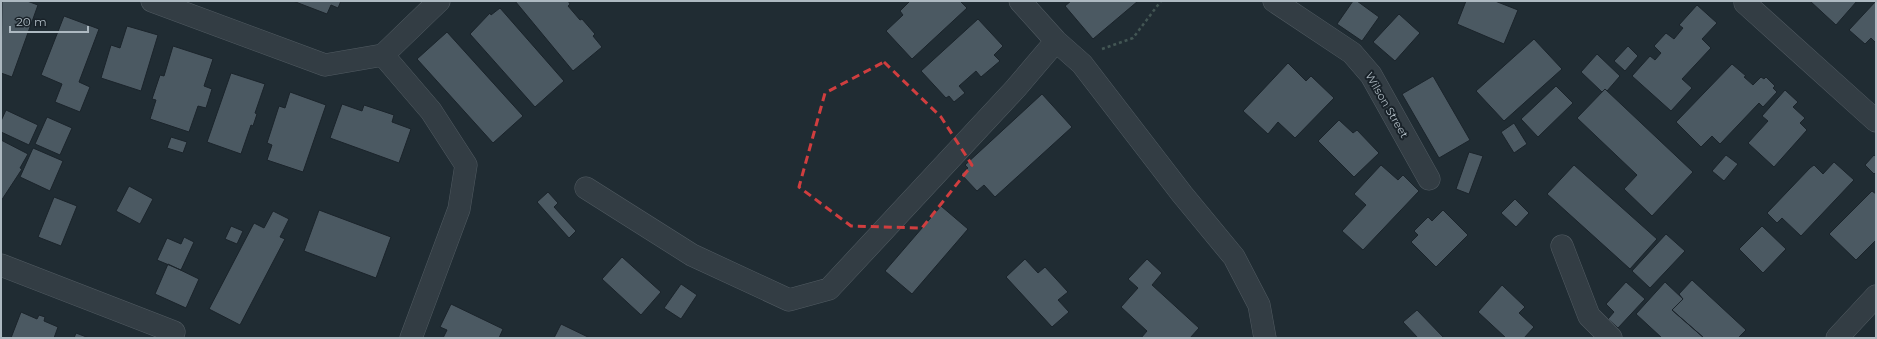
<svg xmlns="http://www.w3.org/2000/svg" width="1877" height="339" font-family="Montserrat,sans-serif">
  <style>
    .building { fill: #4b5962; stroke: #1b242b }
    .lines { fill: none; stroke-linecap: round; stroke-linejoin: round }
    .minor-casing { stroke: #515b62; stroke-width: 23 }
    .path { stroke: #435654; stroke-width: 2.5; stroke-dasharray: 3 3; stroke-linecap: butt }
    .minor { stroke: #333d44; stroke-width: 22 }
    .marked { fill: none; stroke: #d03e3f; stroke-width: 3; stroke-dasharray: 8 5; stroke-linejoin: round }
    .labels { text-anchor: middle; stroke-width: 4; stroke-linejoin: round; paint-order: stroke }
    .street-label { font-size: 11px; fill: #adb9c1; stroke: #192229 }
  </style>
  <rect width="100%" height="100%" fill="#202c33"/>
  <path class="building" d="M2,1H27L38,5L12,77L1,73Z
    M293,1H341L338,8L331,5L327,14Z
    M515,1H568L570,4L568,6L580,20L582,19L595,34L593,36L602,47L573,71Z
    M910,1H960L967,8L912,59L886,31L903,15L900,11Z
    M1071,1H1138L1093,39L1065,6Z
    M1353,1H1357L1379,17L1362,41L1337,24Z
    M1466,1H1495L1518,10L1504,44L1457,24Z
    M1810,1H1857L1836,25Z
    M1876,1V43L1871,38L1865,44L1849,30Z
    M1697,5L1717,23L1702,39L1711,48L1682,79L1692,88L1671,111L1632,76L1650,56L1655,60L1661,53L1654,46L1666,33L1674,39L1683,28L1679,25Z
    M500,8L564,81L535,107L470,34L490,13L491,15Z
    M1399,14L1420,33L1395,61L1373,42Z
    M64,16L99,29L79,82L90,87L80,112L55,102L62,84L41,75Z
    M978,19L1003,46L994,55L1000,61L981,77L976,71L959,86L965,93L954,102L949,96L946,98L921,71Z
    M127,26L158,35L141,91L101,78L111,45L120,48Z
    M447,32L523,116L493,143L417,59Z
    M1534,39L1562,69L1504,121L1476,91Z
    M173,46L213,59L204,86L212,89L206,108L198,106L189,132L150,119L156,100L152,99L160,75L164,76Z
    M1628,46L1638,56L1625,71L1614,61Z
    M1597,54L1620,76L1607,91L1605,89L1602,92L1581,72Z
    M1288,63L1306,81L1311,76L1334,98L1295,138L1278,122L1268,134L1243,111Z
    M1732,64L1746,76L1744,77L1753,85L1761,77L1764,79L1766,77L1775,86L1773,88L1777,92L1763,107L1759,103L1720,144L1712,136L1701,147L1676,122Z
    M231,73L265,84L255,113L257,114L253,126L251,125L241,154L207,142Z
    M1433,76L1470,140L1439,158L1402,94Z
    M1556,86L1573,103L1538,137L1521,119Z
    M1605,89L1693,172L1652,216L1624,189L1637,175L1577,118Z
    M1785,90L1798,102L1793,107L1805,118L1800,123L1807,130L1774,167L1748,143L1768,121L1762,116Z
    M290,92L326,105L303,172L267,160L272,145L267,143L279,106L285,108Z
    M1042,94L1072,127L995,197L984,185L977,191L961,174L968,168L965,165Z
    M342,104L362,111L364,105L394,115L392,122L411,129L399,163L330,138Z
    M6,110L38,125L29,145L1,132V121Z
    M47,117L72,128L60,155L35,144Z
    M1339,120L1353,133L1357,130L1379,153L1354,177L1318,141Z
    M1514,123L1527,144L1514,153L1501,132Z
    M171,137L187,142L183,153L167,148Z
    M1,140L28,154L20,168L22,169L1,201Z
    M33,148L63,161L50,191L20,177Z
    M1469,152L1483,156L1469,194L1456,189Z
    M1726,155L1738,164L1724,181L1712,171Z
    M1874,155L1876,157V172L1874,174L1865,165Z
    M1834,162L1854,180L1801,236L1782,218L1777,223L1767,213L1810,168L1814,165L1823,174Z
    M1381,165L1398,180L1403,175L1419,191L1363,250L1342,231L1366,205L1354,194Z
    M1574,165L1657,239L1630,269L1547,194Z
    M129,186L153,199L140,224L116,211Z
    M1872,191L1876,194V240L1856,260L1829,234Z
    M548,192L558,203L554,207L576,231L569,238L537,202Z
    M54,197L77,206L61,246L38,237Z
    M1515,199L1529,213L1516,227L1501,213Z
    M941,206L968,229L912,294L885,271Z
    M319,210L391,237L376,278L304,251Z
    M1443,210L1468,235L1436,267L1411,242L1418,235L1414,231L1428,217L1432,221Z
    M273,211L289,219L280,237L285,239L240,325L209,309L254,223L264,228Z
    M231,226L243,231L237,244L225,239Z
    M1762,226L1786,249L1763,273L1739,249Z
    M1666,234L1685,251L1650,288L1632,271Z
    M184,237L194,242L181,270L157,260L167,238L181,244Z
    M622,257L661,292L641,315L602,279Z
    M1025,259L1038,273L1045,267L1068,292L1058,300L1069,312L1052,327L1006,277Z
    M1147,259L1162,273L1152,285L1199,328L1190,338H1141L1147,331L1121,307L1138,288L1128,279Z
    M168,264L199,279L186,308L155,294Z
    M1692,280L1746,330L1738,338H1704L1672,310L1683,299L1679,294Z
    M1626,282L1645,299L1618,328L1608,319L1614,312L1606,304Z
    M1665,282L1683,299L1672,310L1704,338H1662L1636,314Z
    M681,284L697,295L681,319L664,308Z
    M1502,285L1525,307L1519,313L1534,327L1524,338H1506L1478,312Z
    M451,304L503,329L499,338H443L447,330L440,327Z
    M1417,310L1444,338H1418L1403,322Z
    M21,312L37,319L39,315L45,317L44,321L58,327L54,338H11Z
    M561,324L590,338H554Z
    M76,333L89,338H74Z"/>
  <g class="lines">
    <defs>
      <path id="minor" d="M152,1L325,65L383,55L439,1
        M1020,1L1056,41L1082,64L1182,194L1234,257L1259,305L1265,338
        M1274,1L1352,53L1371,75L1429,179
        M1745,3L1876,121
        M383,55L431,111L466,165L459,209L411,338
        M586,188L692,255L789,300L829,289L1016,88L1056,41
        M1562,246L1589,316L1611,338
        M1,265L174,332
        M1837,338L1876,296"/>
    </defs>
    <use href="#minor" class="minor-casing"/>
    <path class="path" d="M1102,49L1133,38L1161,1"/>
    <use href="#minor" class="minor"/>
  </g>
  <path class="marked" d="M884,62L941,117L972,165L922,228L851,226L799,187L825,93Z"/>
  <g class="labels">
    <g class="street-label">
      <text transform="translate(1387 105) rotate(60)" y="4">Wilson Street</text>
    </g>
  </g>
  <rect width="1877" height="339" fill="none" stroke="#adb9c1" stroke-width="4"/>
  <path d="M10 26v6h78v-6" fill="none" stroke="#adb9c1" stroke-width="2"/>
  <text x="16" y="26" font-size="12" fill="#adb9c1" stroke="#192229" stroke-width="3" paint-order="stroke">20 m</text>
</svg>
